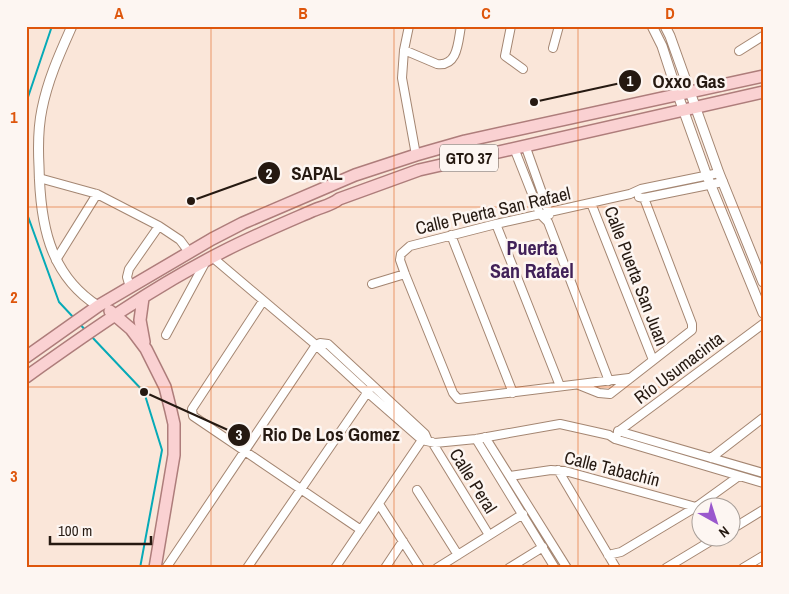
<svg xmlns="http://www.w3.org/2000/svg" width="789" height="594" font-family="'Archivo Narrow',sans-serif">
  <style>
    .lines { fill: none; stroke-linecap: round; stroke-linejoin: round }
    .stream { stroke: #06aab7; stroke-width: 2 }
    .minor-casing { stroke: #a48672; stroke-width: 10 }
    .tertiary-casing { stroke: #a48672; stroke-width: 11 }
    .primary-casing { stroke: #ae7d7b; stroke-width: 14 }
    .minor { stroke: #fff; stroke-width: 8 }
    .tertiary { stroke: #fff; stroke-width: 9 }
    .primary { stroke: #fad1d2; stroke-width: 11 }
    .grid { fill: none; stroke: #de560c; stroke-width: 1; stroke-opacity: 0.55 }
    .labels { text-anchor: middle; stroke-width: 5; stroke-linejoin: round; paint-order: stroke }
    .shield { fill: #fdf6f2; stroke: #665b54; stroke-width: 1 }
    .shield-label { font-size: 16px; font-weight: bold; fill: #251911 }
    .street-label { font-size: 18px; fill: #251911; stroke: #fdf6f2 }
    .quarter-label { font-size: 20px; font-weight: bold; fill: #412159; stroke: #fdf6f2 }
    .leader { fill: none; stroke: #251911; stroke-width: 2 }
    .callout-dot { fill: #251911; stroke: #fdf6f2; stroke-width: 2 }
    .mark-label { font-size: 15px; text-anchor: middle; font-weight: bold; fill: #fff }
    .callout-label { font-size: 19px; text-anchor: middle; font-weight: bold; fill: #251911; stroke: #fdf6f2; stroke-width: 5; stroke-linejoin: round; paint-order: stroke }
    .neatline { fill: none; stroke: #de560c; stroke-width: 2 }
    .grid-label { font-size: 16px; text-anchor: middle; font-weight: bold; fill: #de560c }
  </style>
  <rect width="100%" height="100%" fill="#fae6d9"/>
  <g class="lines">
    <path class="stream" d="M26,103L52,26
      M26,211L59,302L74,318
      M79,323L86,331
      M91,336L144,392L162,450L140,568"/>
    <defs>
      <path id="minor" d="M409,26L404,50L402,78L416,155
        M511,26L505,56L523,69
        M553,48L559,26
        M404,50L437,64C458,67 458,42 461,26
        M739,51L763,36
        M525,145L546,204L549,215
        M514,148L540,214L548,222L609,381
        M39,178L97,194L159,226L180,240L189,252
        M639,197L644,198L723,182
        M591,203L653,360
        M496,224L560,386
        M451,235L513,393
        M212,257L316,345L367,392L422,440L435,443L476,439L560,424L609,435L615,439L763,483
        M56,260L97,194
        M372,284L405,274
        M130,287L127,277L129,269L159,226
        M263,301L192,409L193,416L361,530
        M166,335L206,261
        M629,378L458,399L453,393L405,274L400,260L401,254L410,246L496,224L630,194L641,189L719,173
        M579,385L599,393L610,394L692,330V324L644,198
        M618,431L763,473
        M485,437L567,568
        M476,439L555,568
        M615,439L619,431L763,324
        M432,442L489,535
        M711,458L763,418
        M558,470L616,568
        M510,476L551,470L565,471L696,507L702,515
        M417,490L458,555
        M379,504L420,568
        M732,529L763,510
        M608,555L621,552L696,507L739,476
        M166,568L316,345L320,343L328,344L425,434L428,441
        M247,568L369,390
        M335,568L424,437
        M385,568L403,541
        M437,568L523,514
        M509,568L543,547
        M666,568L719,536
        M743,568L763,556
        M760,568L763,566"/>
      <path id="tertiary" d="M72,26C60,53 48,79 42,109C38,128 38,147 39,166C40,221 48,274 98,306
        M652,26L662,46L678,95L707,176L763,313
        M665,26L670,36L719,173L763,282"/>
      <path id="primary" d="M143,298L140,320L144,342
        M110,311L131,329L146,349L165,387L171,411L174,424V455L155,568
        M26,357L98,306L212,239L243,223L355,175L416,155L465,141L763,76
        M26,377C89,332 153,287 222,252C251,237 282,224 312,211C321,207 332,205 339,199L419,170L763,92"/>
    </defs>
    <use href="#minor" class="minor-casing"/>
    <use href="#tertiary" class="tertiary-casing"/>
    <use href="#primary" class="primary-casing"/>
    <use href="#minor" class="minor"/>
    <use href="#tertiary" class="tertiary"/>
    <use href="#primary" class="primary"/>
  </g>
  <path class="grid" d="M211,26V568M394,26V568M578,26V568M26,207H763M26,387H763"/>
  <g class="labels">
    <rect class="shield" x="440" y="144.5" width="58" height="27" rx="4"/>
    <g class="shield-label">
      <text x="469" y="164">GTO 37</text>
    </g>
    <g class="street-label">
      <text transform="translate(493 211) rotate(-13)" y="6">Calle Puerta San Rafael</text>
      <text transform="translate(636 276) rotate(69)" y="6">Calle Puerta San Juan</text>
      <text transform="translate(679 368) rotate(-37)" y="6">Río Usumacinta</text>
      <text transform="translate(612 469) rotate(14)" y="6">Calle Tabachín</text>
      <text transform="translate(473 481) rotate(58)" y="6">Calle Peral</text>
    </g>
    <g class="quarter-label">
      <text x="532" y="255">Puerta<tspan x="532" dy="23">San Rafael</tspan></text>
    </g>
  </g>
  <path class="leader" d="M534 102L630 81M191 201L269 173M144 392L239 435"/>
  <g class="callout-dot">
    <circle cx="534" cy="102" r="5"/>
    <circle cx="191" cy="201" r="5"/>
    <circle cx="144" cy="392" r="5"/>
    <circle cx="630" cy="81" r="12"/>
    <circle cx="269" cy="173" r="12"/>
    <circle cx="239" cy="435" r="12"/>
  </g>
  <g class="mark-label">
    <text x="630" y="86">1</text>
    <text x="269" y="179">2</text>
    <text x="239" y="440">3</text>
  </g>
  <g class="callout-label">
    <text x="689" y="88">Oxxo Gas</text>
    <text x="317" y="180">SAPAL</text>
    <text x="331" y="441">Rio De Los Gomez</text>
  </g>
  <rect width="789" height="594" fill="none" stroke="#fdf6f2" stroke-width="55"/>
  <g transform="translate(716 522) rotate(141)"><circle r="24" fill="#fdf6f2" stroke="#a79e98"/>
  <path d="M0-4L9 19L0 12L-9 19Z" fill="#9a58cd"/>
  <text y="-8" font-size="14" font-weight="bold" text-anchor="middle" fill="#251911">N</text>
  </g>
  <path d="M50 536v8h101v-8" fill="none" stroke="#251911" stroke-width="2.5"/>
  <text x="58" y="536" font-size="15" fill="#251911" stroke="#fdf6f2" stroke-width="4" paint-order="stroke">100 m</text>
  <rect x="28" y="28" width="734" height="538" class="neatline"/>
  <g class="grid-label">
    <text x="119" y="19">A</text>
    <text x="303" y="19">B</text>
    <text x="486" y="19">C</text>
    <text x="670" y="19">D</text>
    <text x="14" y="123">1</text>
    <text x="14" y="303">2</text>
    <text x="14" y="482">3</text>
  </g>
</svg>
